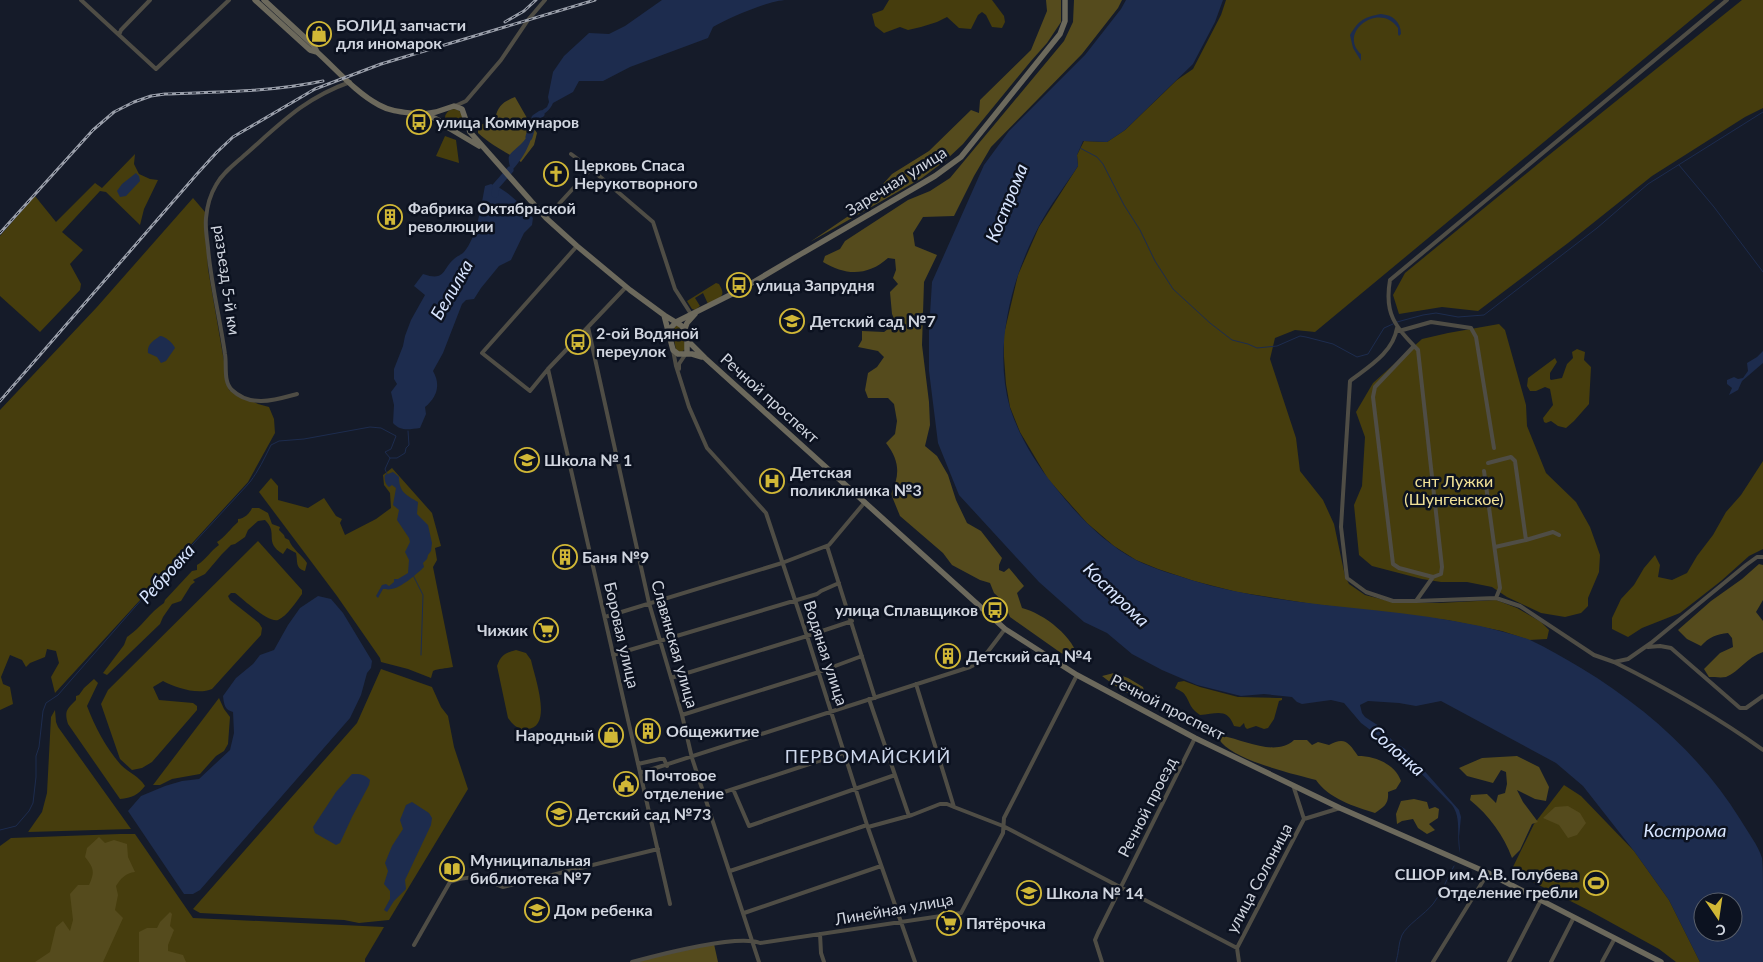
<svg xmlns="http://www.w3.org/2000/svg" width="1763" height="962" font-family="Lato,sans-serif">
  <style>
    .green { fill: #463d0d }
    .forest { fill: #554b1d }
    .water { fill: #1d2c4e; fill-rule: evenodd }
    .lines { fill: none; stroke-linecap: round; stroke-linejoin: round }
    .stream { stroke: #1d2c4e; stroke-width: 1 }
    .river { stroke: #1d2c4e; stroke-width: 7 }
    .street { stroke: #4f4d45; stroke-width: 4 }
    .secondary { stroke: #6c695c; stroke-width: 5.5 }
    .rail-casing { stroke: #9a9faa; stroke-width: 3 }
    .rail { stroke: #0c1220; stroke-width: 1; stroke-dasharray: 4; stroke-linecap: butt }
    .labels { text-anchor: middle; stroke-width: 5; stroke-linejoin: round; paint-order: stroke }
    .poi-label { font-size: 16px; font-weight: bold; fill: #d0d5df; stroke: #0c1220; text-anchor: start }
    .street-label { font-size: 16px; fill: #d0d5df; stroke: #0c1220 }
    .park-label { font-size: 16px; fill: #f1e197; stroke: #0c1220 }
    .water-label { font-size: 18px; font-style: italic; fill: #d8e5ff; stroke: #0c1220 }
    .neighbourhood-label { font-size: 18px; letter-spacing: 1px; fill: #ced8ec; stroke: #0c1220 }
  </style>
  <rect width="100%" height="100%" fill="#151b29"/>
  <path class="green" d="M889,0H992L1004,16L1005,22L1002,28L992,27L986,15L982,12L978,15L971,29L959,28L947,17L937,22L921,27L908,30L900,27L884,33L875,26L872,14L883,10Z
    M1226,0H1715L1315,332L1295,330L1275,338L1270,359L1296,438L1300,471L1323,500L1334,524L1345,576L1349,584L1365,595L1393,602L1439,603L1496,600L1517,608L1541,622L1549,630L1547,639L1529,640L1502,631L1447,620L1312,604L1237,592L1194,581L1158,569L1136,560L1114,546L1087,523L1048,479L1020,432L1010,407L1006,384L1004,357V334L1018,275L1039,227L1078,166L1077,155L1084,141L1107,142L1125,130L1177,80L1193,69L1221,15Z
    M1742,0H1763V108L1745,117L1652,176L1568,243L1478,311L1442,307L1399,314L1393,295L1405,273L1544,159Z
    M445 118a9 9 0 1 1 18 0a9 9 0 1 1-18 0Z
    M445,136L456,140L459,163L436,156Z
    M135,154L134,164L139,174L150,179L158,180L144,209L140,225L106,192L100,191L62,232L83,250L70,264L81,284L80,290L40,332L0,296V236L35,196L56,222L95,183L102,188Z
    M193,198L205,212L208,269L229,390L258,404L269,407L274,419L275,433L248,482L55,693L51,677L59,663L56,651L47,649L45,657L30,663L26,667L22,660L10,655L1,677L3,684L10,687L13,704L0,710V410L97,307Z
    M716,283L719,284C727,297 720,298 708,304L703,293L695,298L700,306L695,310L692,309L687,301Z
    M1499,324L1505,330L1526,405L1527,426L1546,473L1576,502L1590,527L1600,555L1599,572L1588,598V606L1581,613L1565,617L1541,613L1507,597L1492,587L1467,582H1441L1422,579L1372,566L1359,555L1354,505L1362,486L1365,437L1356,412L1373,383L1422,339L1448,333Z
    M677,325L681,328L686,348L681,353L676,350L672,330Z
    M1577,349L1585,352L1584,360L1591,367L1589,404L1574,421L1566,428L1558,426L1551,421L1546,423L1544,422L1543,418L1553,405L1550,389L1545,387L1536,391H1530L1527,386L1528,378L1555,358L1557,362L1550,373V379L1551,380L1562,378L1567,364L1573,358L1572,352Z
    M1763,461V549L1749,556L1721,581L1680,613L1642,628L1628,637L1612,629V618L1621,599L1634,585L1644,568L1655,555L1660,565L1658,577L1672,580L1687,573L1697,556L1713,535L1726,512L1741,495Z
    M392,468L432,513L441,546L435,548L437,560L433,567L453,667C445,669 439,668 433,671L431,678L408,669L381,662L380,658L337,596L259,492L271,478L278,486V500L308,508L324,498L336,516L342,519L340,523L345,535L376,519L391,508L390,493L384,485L383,475Z
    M252,508H259L268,513L272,524L280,527L279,530L284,535L285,538L289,540C292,549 302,555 307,563L305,571C295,568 298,562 296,553L287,548L283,554C263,542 279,533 265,520L258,521L248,530L245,537L235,544L231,545L222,554L205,574L193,580L195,582L191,585L181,601L172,604L163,617L160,624L107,675L103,673L124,645L127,637C141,628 150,612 164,603L165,600L192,571L197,570V565C206,560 210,551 219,545L217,542C224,538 231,528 238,522V519C244,519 250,513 252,508Z
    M258,541L302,590V594C296,602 287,616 278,620C268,623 243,599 235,593H231L228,596L230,600L259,623L262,628L261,635L212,689C198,695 176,688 163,681L153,687L159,700L193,703L197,706V710L152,762L142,768L132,770L120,759L101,704L108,690Z
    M516,650L526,653L531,660C534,675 554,728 527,729C518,730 513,725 508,718L497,666C501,655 505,653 516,650Z
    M381,669L432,687L441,707L448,716L454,747L468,789L389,920L359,923L344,920L200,913L193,909L357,723Z
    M94,679L98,683L87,706C95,727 106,748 121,765C129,773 139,776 145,786C138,795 132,798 120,799L68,724C64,711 67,709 76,700V696L79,695L84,688Z
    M1184,681L1200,687L1238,697L1277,698H1282V700L1279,701L1274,719L1268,728L1264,729L1256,726L1247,729L1245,727L1244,723L1240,727L1234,726C1227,707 1216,714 1200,715C1189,707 1191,704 1185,695C1184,692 1178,690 1175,688L1178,682Z
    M219,698L224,709L230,717L228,744L224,751L216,756L200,774L172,779L160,785H153Z
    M55,710L56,722L58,727L131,829L28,832L42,812L47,793L51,717Z
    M1564,785L1581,796L1634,851L1669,900L1700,962H1676L1659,949L1590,911L1511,871L1534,824Z
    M120,834H135L193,918L384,927L365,959V962H0V846L11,838Z"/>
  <path class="forest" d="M1046,0H1061V22L1047,43L1031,61L963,144L946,160L922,178L810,242L847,217L881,197L883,184L892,174L929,151L971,110L979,113L980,100L1031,50L1047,11Z
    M1074,0H1122L1118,8L1082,54L991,147L974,176L954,216L923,217L913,233L915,246L937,255L924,282L922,345L929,402L930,425L925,446L937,456L948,475L956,500L967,523L981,531L1002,558L999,565V570L1004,572L1009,568L1024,586L1017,593L1022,608C1043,613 1076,638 1078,660L1061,653L1010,617L1004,602L994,593L990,583L980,580L952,565L943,553L900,516L891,494C900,475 900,461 886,443L895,434L897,421L894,404L888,398H868L865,390L868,373L877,367L884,357L878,351L858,347L862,340V331L884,332L896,323L892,314L890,292L898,284L893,278L896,270L895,259L888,258C868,276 846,276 823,262L825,256L840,249L845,241L908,200L930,191L950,178L1064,41L1073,22Z
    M515,97L527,118L537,133L534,145L521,162C506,152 491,145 478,133V126L495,119C498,105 503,102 515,97Z
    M1759,564L1763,565V600L1756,612L1763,621V652C1746,658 1740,671 1726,677C1721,678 1714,677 1709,677L1704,669L1720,653L1733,647L1732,638L1728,633C1717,634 1709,637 1701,646L1687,639L1678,630L1711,601L1742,579Z
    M1114,673L1128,678L1143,687L1146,698C1130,697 1115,686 1102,676Z
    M1223,736C1244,740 1276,757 1294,740H1307L1312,745L1318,742L1329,745C1345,736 1349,743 1358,756C1375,756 1395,764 1401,781L1396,789L1388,792C1389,804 1384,807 1375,813C1355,807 1328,798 1316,780C1294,774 1231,760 1219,739Z
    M1517,756L1539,767L1549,787L1546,801L1535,799L1517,790L1523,802L1538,822L1532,824L1520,850L1512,858C1504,836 1489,815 1470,800L1471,795L1487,794L1496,803L1498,795L1505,793L1507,784L1506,772L1501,770L1493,783L1467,776L1459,768L1482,758Z
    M1414,799L1427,802L1429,809L1435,807L1439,809L1438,818L1429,824L1435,830L1427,834L1418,828L1413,819L1402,821L1397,824L1396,814L1401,801Z
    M1568,806L1580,813L1586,823L1577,835L1568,838L1559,825L1543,818L1555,807Z
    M99,837L105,843L114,840L127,844L128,857L135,872C126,873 121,878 116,886L118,895L115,910L123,918L103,962H35L50,952L56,927L63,921L70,931L73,920L70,894L78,885H89C95,872 94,868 85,857L87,848Z
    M170,912L172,914L170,926L174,930L168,945V951L183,955L186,962H139V932L147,928H157L160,922Z
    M714,944L718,962H632Z"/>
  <path class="water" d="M662,0H787C769,0 729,18 713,27L708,38L630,67L603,81H579L573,92L553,103C550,111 543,115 535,118V115L547,107L549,102L548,97L553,72L564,56L589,33L609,34L625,26Z
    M1126,0H1223L1215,22L1193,64L1125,130L1107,142L1083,141L1077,155L1078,166C1065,186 1050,205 1039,226C1011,279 993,348 1010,408C1019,436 1036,464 1055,487C1077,515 1104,543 1136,560C1154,569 1173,574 1191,580C1285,609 1384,605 1480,626C1496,630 1514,634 1530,640C1547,648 1564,658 1581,668C1644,706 1701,756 1740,819C1747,831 1758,845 1762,858C1763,867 1763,881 1763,891C1763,914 1763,938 1763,962H1700L1669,900L1634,851L1583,786L1556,763L1441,701L1416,706L1399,703L1368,701L1360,705L1362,713L1365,717L1379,726L1393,741L1405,749L1459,810L1461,817L1459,837L1460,853C1456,837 1462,818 1452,805L1401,753L1361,723L1344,703L1331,700L1302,704L1297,702L1292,697L1264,694L1241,696L1197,685L1162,670L1132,654L1107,633L1084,622L1039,582L959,495L938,443L929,371V331L932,282L984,165L1009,131L1085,55L1121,9ZM1703,902H1733V932H1703Z
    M1381,14C1393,15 1401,22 1401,34L1399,36L1398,34V28C1380,1 1337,32 1361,54V61L1353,48L1350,35C1359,20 1364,17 1381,14Z
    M533,129C532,143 521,162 511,171C507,154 507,157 520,145C525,141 528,134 533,129Z
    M136,173L139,176L140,181L126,196L120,197L117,191L122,184Z
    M491,184C508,190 521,205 533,218L532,225L524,233L511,260L499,266L481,288L474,299L466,300L462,304L443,353L433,371C441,385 437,397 425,407L426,414L420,428C410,429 401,432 393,423L394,405L391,392L397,384L394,379V369L403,346L405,336L411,320L425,295L414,286L423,274C446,282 442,269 454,259C457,256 461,255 464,252C477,237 481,206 485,186Z
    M160,336C165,336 173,343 175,348L166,361L161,363L157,357L148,353C147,344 153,341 160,336Z
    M1763,351V363L1742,381L1738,390L1729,395L1732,388L1727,384V380L1734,377L1738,379L1743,378L1748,371L1747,363L1757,357Z
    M393,472L399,477C399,492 406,495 418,502L417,514L428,525L432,543L431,551L428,555L427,559L423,563L424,567C419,572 400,589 391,589C388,590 386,589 383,589L378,598L376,596L382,585L386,584L389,586L394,582V579H398L408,573L409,560L405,552L410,542L409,538L397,520L399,510L393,505L396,488L392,485L389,487C385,484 384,479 385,475Z
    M318,596L331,599L343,613L372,661L371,668L367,673L361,695L350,718L200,890L193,894H184L128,811L141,796L165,786L182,781L199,779L230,750L234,733L233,712C225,710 224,705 223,696L236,678L253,664L260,655L274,650L288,625L300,608Z
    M352,774C360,774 364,774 370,780L369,785L352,817L340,843L336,845L315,833L313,827L336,792Z
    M412,802L429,813L432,818L431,825L405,880L406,889L394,901L387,912L384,910L390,899V891L384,884L388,871L385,863L392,846L403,829L400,820L406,805Z"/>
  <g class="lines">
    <path class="stream" d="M1080,148L1097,157L1103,164L1124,205L1140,230L1155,261L1173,289L1210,323L1232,340L1248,344L1257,348L1277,346L1300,336L1306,337L1333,344L1357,357L1368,354L1384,328L1393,324
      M1679,165L1714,207L1763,272
      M1397,322L1423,315L1436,313L1458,317L1484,315L1597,228L1648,184L1763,112
      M387,474L385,469L390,458H397L405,453L406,448L409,445L408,431
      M413,575L423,595L421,655
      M0,830L16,826L29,811L33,803L36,777V756L39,747L43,711L46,703L58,695L135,607L250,482C259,470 264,459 271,445L279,441L304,439L370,427L381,428L396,436L391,449L385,452L390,458
      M1396,962C1399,953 1398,944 1402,935C1407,925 1425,914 1433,904C1442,893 1447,878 1454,866"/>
    <path class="river" d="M529,137L533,123L536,121L535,118L541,114
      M495,194L496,186L510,170"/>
    <path class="street" d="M81,0L156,69L229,0
      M119,35L121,30L150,0
      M455,106L466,101L501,60L528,20L545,0
      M571,154L591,169L653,222L675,289L691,314
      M546,218L591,169
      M577,246L482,353L530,391L548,369L626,287
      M588,327L649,603L682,715L692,758L759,962
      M1397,328C1393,353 1368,367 1350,381L1341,527L1347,578L1366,592L1393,601H1416L1496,598L1520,606L1594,655L1614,662L1628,659L1651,643L1746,565L1757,557H1763
      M1399,331L1431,322L1471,328L1476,337L1494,448
      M1414,346L1375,387L1373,397L1393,564L1399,568L1433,577
      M673,350L676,366L689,407L707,448L766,513L807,636L867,825L915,962
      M548,369L670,904
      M679,369V364L685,355
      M297,394C275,400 251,408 232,390C223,382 227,365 225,354C220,318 211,284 208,248C207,238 205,228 206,218C207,207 210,195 216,185C223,172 236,163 247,153C282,122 305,98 350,82
      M1488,463L1511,457L1515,461L1526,540L1495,547
      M1484,471L1500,588L1496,598
      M1526,540L1553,532L1559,535
      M827,546L875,698
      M1416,601L1433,577L1441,574L1442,567L1418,350C1395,326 1384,314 1390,280L1727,0
      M605,617L782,563L829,545L865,502
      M1648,647L1660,646L1671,648L1740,708H1746L1763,696
      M613,655L817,594L821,591L839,583
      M1614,662C1666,688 1716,716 1763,750
      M671,678L807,636L852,621
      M916,684L954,807L1003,826L1237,948
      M869,699L909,816
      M682,715L819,672L862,656
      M638,764L660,759H664L667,766
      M640,773L970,667L980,662L1005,629
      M1293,785L1304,819
      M733,789L749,826L895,775
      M706,798L843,753
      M1304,819L1340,808
      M868,827L912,815L940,804H947L954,807
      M730,871L867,825
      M744,913L881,866
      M820,934L821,953L824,962
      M414,945L450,882C460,878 478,875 488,880C493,882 497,885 503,887L658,849
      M1237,948L1304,819
      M1237,948L1239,962
      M632,962C658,955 737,934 760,943L961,913L1003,833L1004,818L1077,675
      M1102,962L1095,940L1098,933L1195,738
      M1433,962L1488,873
      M1509,962L1541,900
      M1551,962L1574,917
      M1602,962L1615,938"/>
    <path class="secondary" d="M255,0L310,50L317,52
      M264,0L314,46L317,52C336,69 356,93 379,105C402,118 427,107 447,127L479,146
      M424,114L436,112L454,106L462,109L470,132L546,218L577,246L630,290L664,315L682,326L687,340V354
      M664,315L673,350L678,354H692L702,357
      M669,330L676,322L740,290L801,254L935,176L961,157L1060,34L1065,21V0
      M684,331L687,323L695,314
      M687,340L705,358L1005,629L1077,675L1195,738L1340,808L1488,873L1661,962"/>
    <defs>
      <path id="rail" d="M505,22L524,11L536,0
        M0,233L93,130L114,112L134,102L151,96L165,94C218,92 271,92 323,81
        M0,401L197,174L217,152L233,137L315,89L381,64L595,0"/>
    </defs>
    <use href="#rail" class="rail-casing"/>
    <use href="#rail" class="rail"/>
  </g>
  <defs>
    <symbol id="shop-ring" viewBox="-11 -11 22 22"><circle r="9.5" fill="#0c1220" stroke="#d0b736" stroke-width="1.5"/><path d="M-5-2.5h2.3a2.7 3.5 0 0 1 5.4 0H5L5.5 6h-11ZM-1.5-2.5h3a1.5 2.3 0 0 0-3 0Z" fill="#d0b736"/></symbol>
    <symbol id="bus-ring" viewBox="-11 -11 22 22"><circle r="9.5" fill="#0c1220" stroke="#d0b736" stroke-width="1.5"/><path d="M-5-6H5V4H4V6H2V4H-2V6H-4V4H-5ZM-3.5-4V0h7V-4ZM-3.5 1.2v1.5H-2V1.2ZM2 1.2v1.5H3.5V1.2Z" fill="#d0b736"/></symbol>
    <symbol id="church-ring" viewBox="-11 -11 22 22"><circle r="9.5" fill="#0c1220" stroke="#d0b736" stroke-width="1.5"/><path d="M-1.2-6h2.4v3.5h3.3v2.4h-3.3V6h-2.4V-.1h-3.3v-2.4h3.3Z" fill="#d0b736"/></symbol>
    <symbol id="building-ring" viewBox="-11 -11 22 22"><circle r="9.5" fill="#0c1220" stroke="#d0b736" stroke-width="1.5"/><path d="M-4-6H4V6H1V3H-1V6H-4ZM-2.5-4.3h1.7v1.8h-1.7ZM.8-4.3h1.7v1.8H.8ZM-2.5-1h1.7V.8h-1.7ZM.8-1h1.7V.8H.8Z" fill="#d0b736"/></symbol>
    <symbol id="school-ring" viewBox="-11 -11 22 22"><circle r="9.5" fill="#0c1220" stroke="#d0b736" stroke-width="1.5"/><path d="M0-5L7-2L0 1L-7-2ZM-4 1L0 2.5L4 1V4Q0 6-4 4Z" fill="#d0b736"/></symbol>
    <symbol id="hospital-ring" viewBox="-11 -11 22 22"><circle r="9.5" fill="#0c1220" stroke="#d0b736" stroke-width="1.5"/><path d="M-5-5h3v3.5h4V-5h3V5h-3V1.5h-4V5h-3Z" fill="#d0b736"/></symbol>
    <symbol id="supermarket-ring" viewBox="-11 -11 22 22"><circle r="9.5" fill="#0c1220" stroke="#d0b736" stroke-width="1.5"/><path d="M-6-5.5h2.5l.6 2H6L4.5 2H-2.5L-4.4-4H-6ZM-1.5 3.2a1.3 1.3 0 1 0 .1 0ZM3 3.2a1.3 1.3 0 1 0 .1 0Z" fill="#d0b736"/></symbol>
    <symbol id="civic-ring" viewBox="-11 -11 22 22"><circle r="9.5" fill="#0c1220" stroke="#d0b736" stroke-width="1.5"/><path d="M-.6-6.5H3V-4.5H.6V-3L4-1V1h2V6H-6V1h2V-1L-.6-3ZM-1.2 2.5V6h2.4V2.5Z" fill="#d0b736"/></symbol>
    <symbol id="library-ring" viewBox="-11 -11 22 22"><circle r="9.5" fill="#0c1220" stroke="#d0b736" stroke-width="1.5"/><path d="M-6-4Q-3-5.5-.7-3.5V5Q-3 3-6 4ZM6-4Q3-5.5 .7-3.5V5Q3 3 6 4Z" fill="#d0b736"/></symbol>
    <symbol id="stadium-ring" viewBox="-11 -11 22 22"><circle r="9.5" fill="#0c1220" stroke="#d0b736" stroke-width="1.5"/><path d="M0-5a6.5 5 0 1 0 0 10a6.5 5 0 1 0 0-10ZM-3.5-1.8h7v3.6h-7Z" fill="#d0b736"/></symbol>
  </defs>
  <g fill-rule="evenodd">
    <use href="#shop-ring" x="305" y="20" width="28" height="28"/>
    <use href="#bus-ring" x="405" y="108" width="28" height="28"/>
    <use href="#church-ring" x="542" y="160" width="28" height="28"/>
    <use href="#building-ring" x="376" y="203" width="28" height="28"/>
    <use href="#bus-ring" x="725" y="271" width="28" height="28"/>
    <use href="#school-ring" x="778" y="307" width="28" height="28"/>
    <use href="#bus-ring" x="564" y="328" width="28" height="28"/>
    <use href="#school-ring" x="513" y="446" width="28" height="28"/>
    <use href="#hospital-ring" x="758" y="467" width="28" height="28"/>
    <use href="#building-ring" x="551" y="543" width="28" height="28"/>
    <use href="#bus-ring" x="981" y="596" width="28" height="28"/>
    <use href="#supermarket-ring" x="532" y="616" width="28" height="28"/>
    <use href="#building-ring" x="934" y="642" width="28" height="28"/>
    <use href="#building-ring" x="634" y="717" width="28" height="28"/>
    <use href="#shop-ring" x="597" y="721" width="28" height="28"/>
    <use href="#civic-ring" x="612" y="770" width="28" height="28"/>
    <use href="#school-ring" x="545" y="800" width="28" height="28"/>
    <use href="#library-ring" x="438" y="855" width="28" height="28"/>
    <use href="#stadium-ring" x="1582" y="869" width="28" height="28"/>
    <use href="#school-ring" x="1015" y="879" width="28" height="28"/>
    <use href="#school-ring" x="523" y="896" width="28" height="28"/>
    <use href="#supermarket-ring" x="935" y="909" width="28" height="28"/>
  </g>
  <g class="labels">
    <g class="poi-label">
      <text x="336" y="31">БОЛИД запчасти<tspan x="336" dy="18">для иномарок</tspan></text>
      <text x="436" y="128">улица Коммунаров</text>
      <text x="574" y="171">Церковь Спаса<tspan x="574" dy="18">Нерукотворного</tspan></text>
      <text x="408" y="214">Фабрика Октябрьской<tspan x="408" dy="18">революции</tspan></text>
      <text x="756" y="291">улица Запрудня</text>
      <text x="810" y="327">Детский сад №7</text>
      <text x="596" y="339">2-ой Водяной<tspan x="596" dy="18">переулок</tspan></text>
      <text x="544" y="466">Школа № 1</text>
      <text x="790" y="478">Детская<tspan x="790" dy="18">поликлиника №3</tspan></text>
      <text x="582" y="563">Баня №9</text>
      <text x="978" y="616" text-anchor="end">улица Сплавщиков</text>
      <text x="528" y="636" text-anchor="end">Чижик</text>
      <text x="966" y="662">Детский сад №4</text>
      <text x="666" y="737">Общежитие</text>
      <text x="594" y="741" text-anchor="end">Народный</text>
      <text x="644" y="781">Почтовое<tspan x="644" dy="18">отделение</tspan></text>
      <text x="576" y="820">Детский сад №73</text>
      <text x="470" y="866">Муниципальная<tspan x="470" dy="18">библиотека №7</tspan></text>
      <text x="1578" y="880" text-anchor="end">СШОР им. А.В. Голубева<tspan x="1578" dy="18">Отделение гребли</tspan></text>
      <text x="1046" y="899">Школа № 14</text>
      <text x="554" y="916">Дом ребенка</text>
      <text x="966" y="929">Пятёрочка</text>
    </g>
    <g class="street-label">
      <text transform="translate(896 181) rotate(-32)" y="6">Заречная улица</text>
      <text transform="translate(227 280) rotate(82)" y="6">разъезд 5-й км</text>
      <text transform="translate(770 398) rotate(42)" y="6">Речной проспект</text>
      <text transform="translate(622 635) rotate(77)" y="6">Боровая улица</text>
      <text transform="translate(675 644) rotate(74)" y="6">Славянская улица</text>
      <text transform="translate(826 653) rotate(72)" y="6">Водяная улица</text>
      <text transform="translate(1168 707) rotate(27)" y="6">Речной проспект</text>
      <text transform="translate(1147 807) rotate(-63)" y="6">Речной проезд</text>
      <text transform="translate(1259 878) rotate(-62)" y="6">улица Солоница</text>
      <text transform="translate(894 909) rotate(-10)" y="6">Линейная улица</text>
    </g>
    <g class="park-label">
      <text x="1454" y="487">снт Лужки<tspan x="1454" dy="18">(Шунгенское)</tspan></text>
    </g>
    <g class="water-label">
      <text transform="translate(1007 203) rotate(-68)" y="6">Кострома</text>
      <text transform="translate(452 290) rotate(-60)" y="6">Белилка</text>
      <text transform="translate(167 574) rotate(-48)" y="6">Ребровка</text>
      <text transform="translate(1116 595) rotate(44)" y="6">Кострома</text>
      <text transform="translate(1397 751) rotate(41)" y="6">Солонка</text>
      <text x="1685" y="837">Кострома</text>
    </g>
    <g class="neighbourhood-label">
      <text x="868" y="763">ПЕРВОМАЙСКИЙ</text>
    </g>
  </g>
  <g transform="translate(1718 917) rotate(167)"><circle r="24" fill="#0c1220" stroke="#5a606c"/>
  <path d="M0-4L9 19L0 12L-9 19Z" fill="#d0b736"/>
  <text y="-8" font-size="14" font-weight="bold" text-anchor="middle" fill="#d0d5df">С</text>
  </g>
</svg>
